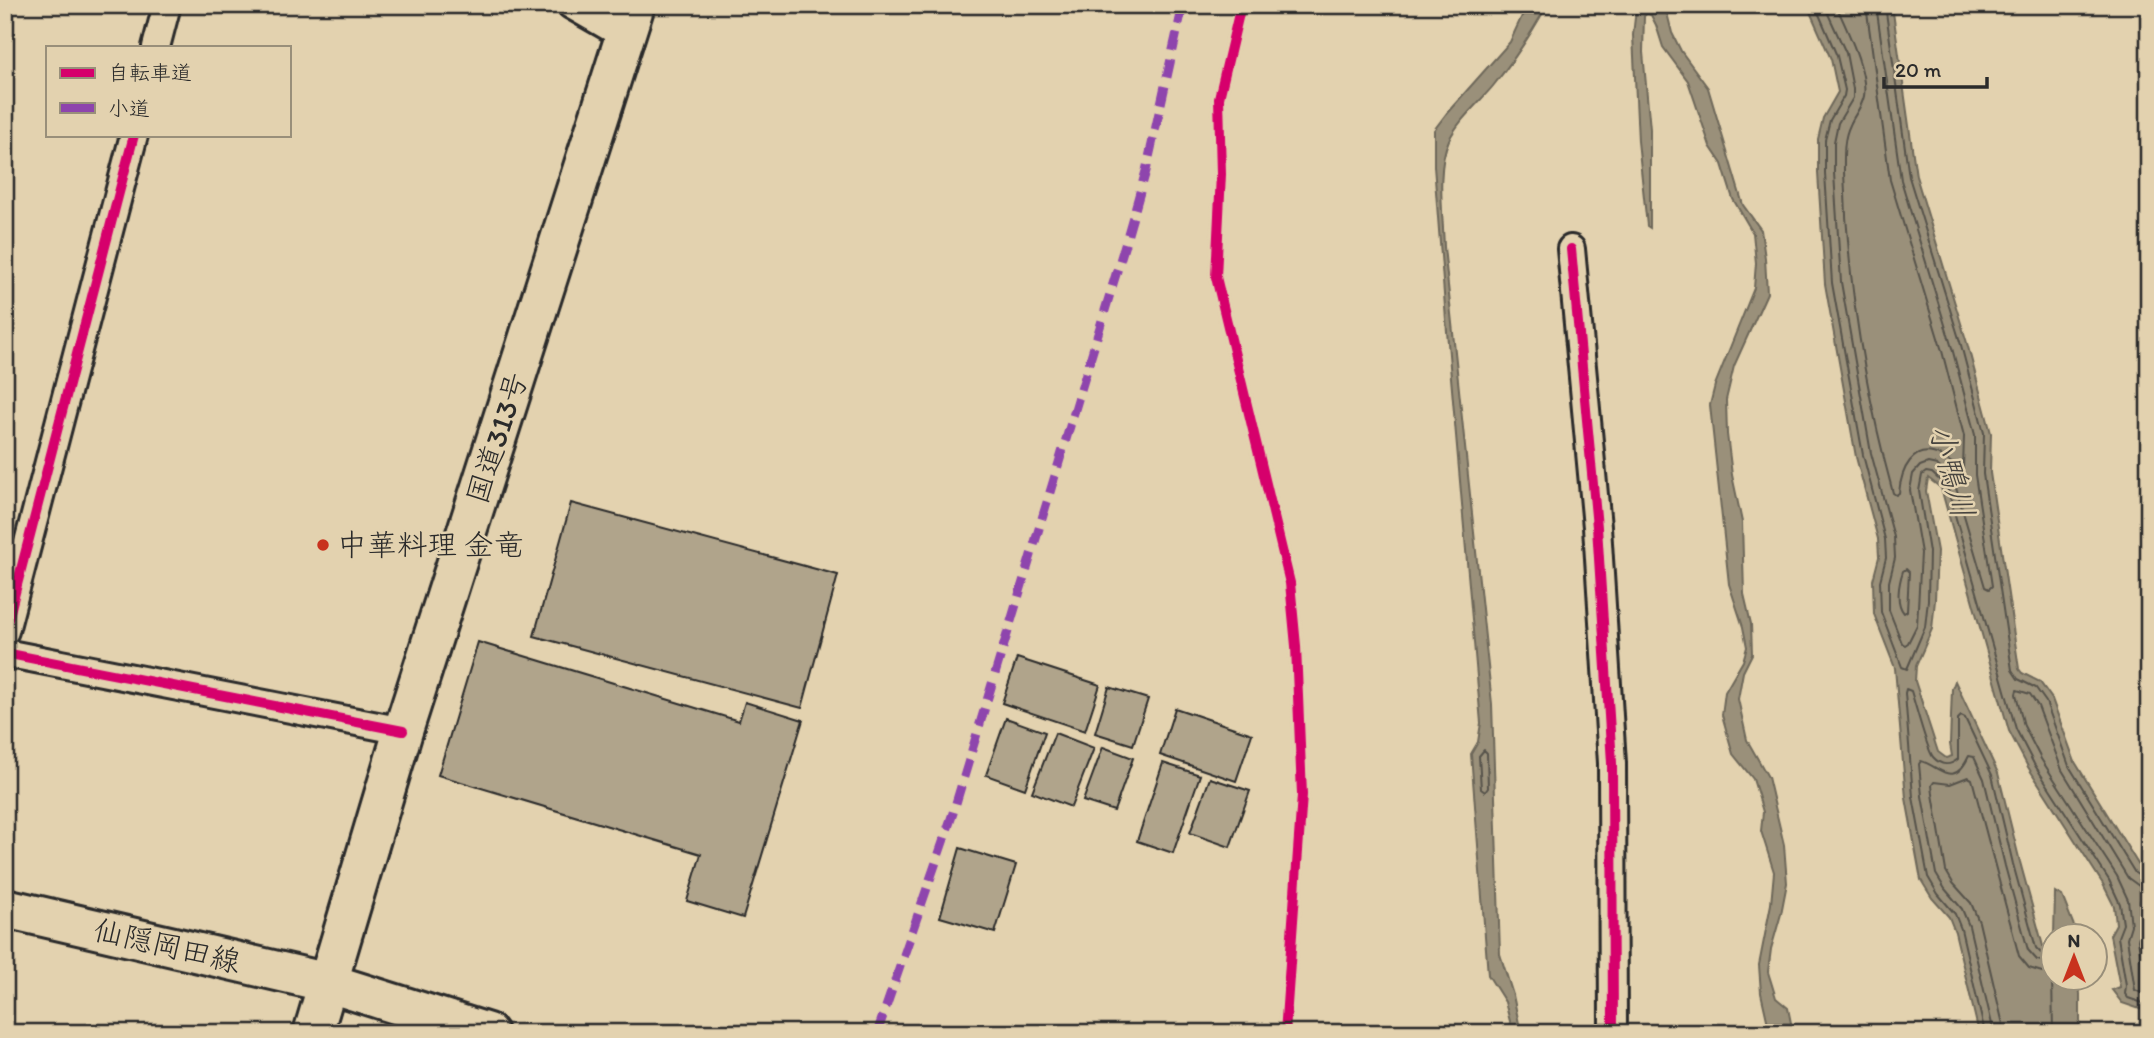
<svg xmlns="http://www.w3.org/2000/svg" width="2154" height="1038" font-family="Itim,'Klee One',sans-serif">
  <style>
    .water { fill: #9a907a; stroke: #6e685a; stroke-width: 2 }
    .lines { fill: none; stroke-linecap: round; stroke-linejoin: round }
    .shore { stroke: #57534b; stroke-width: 2 }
    .building { fill: #b0a48b; stroke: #2b2b2b; stroke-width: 2 }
    .minor-casing { stroke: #2b2b2b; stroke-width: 32 }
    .secondary-casing { stroke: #2b2b2b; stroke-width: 44 }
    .trunk-casing { stroke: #2b2b2b; stroke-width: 44 }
    .minor { stroke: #e3d2af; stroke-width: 26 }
    .secondary { stroke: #e3d2af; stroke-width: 38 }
    .trunk { stroke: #e3d2af; stroke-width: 38 }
    .quiet { stroke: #8e44ad; stroke-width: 9; stroke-dasharray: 18 9; stroke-linecap: butt }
    .cycleway-casing { stroke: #e3d2af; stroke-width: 15 }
    .cycleway { stroke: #d6006c; stroke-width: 10 }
    .poi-dot { fill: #c8321e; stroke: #e3d2af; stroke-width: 2.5 }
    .labels { text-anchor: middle; stroke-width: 5; stroke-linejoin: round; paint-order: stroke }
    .street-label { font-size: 30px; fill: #2b2b2b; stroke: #e3d2af }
    .poi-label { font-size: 30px; fill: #2b2b2b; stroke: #e3d2af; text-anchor: start }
    .water-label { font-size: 32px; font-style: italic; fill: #47443f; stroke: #e3d2af }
  </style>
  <rect width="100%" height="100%" fill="#e3d2af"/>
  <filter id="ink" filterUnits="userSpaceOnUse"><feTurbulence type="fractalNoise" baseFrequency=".0143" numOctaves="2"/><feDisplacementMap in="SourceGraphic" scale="14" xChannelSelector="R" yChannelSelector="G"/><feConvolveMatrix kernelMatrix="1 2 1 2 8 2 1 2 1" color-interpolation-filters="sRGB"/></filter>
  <g filter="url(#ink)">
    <path class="water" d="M1527,5H1547C1532,33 1513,61 1493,86C1479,103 1459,119 1449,140C1436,168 1443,215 1444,247L1492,704L1500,954L1513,995L1521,1033H1513L1505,1002L1488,975L1471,754L1478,742L1481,723L1446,320L1434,166V130L1447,113L1510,42Z
      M1639,5H1665L1672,33L1681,51L1708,88L1743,205L1761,230L1765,258L1767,293L1734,366L1726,400L1727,434L1732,475L1742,522L1744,594L1751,624L1752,654L1743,672L1738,699L1747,740L1768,777L1784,845L1787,883L1781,914L1771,949L1768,972L1776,998L1788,1008L1793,1033H1770L1761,993L1759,965L1771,904L1774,872L1761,831L1763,812L1758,795L1753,779L1733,754L1722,715L1725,692L1743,661L1747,647L1743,627L1729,584L1710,405L1715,385L1754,288L1756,263L1753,233L1733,199L1722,164L1710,146L1688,81L1663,47L1656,25L1651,15L1647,14L1644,16L1643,52L1650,129V228L1647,226L1638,141L1633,35L1636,9Z
      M1807,5H1892L1916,176L1967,343L1991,433L1990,473L2019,669L2022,673L2040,682L2052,699L2075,762L2141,869L2149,874V1012L2122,1003L2112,990L2120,987L2110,935L2116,924L2114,906L2103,884L2028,767L2009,731L1941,488L1928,478L1926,491L1937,551L1935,600L1932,629L1916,666L1915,681L1938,752L1946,758L1952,756L1950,744L1952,689L1955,681L1998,773L2020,862L2043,946L2052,947V978L2078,979L2080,994V1033H1979L1955,932L1949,917L1932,898L1921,880L1906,798L1895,668L1874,614L1873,580L1879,557L1878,539L1856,457L1825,284L1818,173V139L1823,118L1838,92L1831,59Z
      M2055,892L2062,896L2078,936H2054Z"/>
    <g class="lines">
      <path class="shore" d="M1815,5L1837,56L1845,90L1844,96L1830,120L1825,140V173L1832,283L1863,455L1885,539L1886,558L1880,581L1881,612L1902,667L1907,669L1925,627L1928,600L1929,552L1919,491L1922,475L1926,472L1932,473L1947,487L2016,729L2034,764L2109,880L2120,904L2123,924L2118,937L2126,985L2125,994L2128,998L2149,1005
        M1824,5L1846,53L1853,89V98L1838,123L1834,142V173L1841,282L1871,453L1894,537L1895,558L1889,582V610L1902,643L1905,645L1908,643L1917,625L1921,553L1910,490L1913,474L1920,466L1928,463L1937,465L1954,481L1985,587L1989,589L1992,586L1975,475V435L1952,348L1901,180L1876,5
        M1836,5C1846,28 1868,71 1864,96C1862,107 1854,115 1850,125C1843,139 1844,156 1844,172C1847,279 1865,390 1893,493L1896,495L1899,493C1901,471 1912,442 1941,456C1948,459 1953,465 1959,469H1963L1964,436L1942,351L1890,180L1866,5
        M1885,5L1909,177L1961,345L1984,433L1983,474L2012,670L2018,679L2036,688L2046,702L2069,766L2135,873L2144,879H2149
        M1906,569L1909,572L1907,611L1904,613C1895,603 1899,583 1903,571Z
        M1484,750L1487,753L1488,788L1485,792L1481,789L1479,756Z
        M2149,888L2139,886L2128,878L2062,770L2038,706L2030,694L2017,690L2016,694L2024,726L2041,759L2117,876L2128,900L2131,925L2127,938L2135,990L2149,996
        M2149,899H2142L2140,901L2142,925L2138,940L2146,983L2149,985
        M1985,1033L1961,929L1955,914L1938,894L1928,877L1913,797L1905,693L1906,689L1911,691C1915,703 1927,750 1933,757C1941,766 1950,766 1958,759V719L1961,716L1965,718L1992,775L2013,864L2036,948L2041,953L2052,954
        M1994,1033L1969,926L1962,909L1945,889L1936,874L1922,796L1919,764L1921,761C1940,766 1953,790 1969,756L1974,757L1984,779L2005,866L2028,950L2037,960L2052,963
        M2005,1033L1979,922L1971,903L1953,883L1946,871L1933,794L1932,785L1934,782L1950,784L1968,777L1972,779L2019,956L2029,968L2052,975L2053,1033"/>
    </g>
    <path class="building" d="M571,503L838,575L802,708L534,636Z
      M478,642L739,721L745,702L803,720L743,918L687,901L701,854L438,775Z
      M1017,658L1100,685L1085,731L1002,703Z
      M1109,687L1148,699L1133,745L1095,733Z
      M1175,708L1252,734L1236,781L1160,755Z
      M1006,718L1045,732L1025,789L986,775Z
      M1055,733L1094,748L1071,807L1032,792Z
      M1103,747L1133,758L1114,811L1083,801Z
      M1163,763L1200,775L1173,853L1137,841Z
      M1210,778L1250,791L1230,847L1190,833Z
      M960,848L1016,865L995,933L940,917Z"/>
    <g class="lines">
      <defs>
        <path id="minor" d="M571,5L625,36
          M156,47L167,5
          M1571,249L1597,527L1612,763L1613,1033
          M5,631L134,135
          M5,653L403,731"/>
        <path id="secondary" d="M5,908L329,983L488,1033"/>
        <path id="trunk" d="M313,1033L403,731L635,5"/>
      </defs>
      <use href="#minor" class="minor-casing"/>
      <use href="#secondary" class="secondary-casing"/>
      <use href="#trunk" class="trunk-casing"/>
      <use href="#minor" class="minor"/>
      <use href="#secondary" class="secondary"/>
      <use href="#trunk" class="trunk"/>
      <path class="quiet" d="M877,1033L953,813L1126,241L1146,171L1183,5"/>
      <defs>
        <path id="cycleway" d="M1241,5L1219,98L1221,174L1216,277L1290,583L1296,646L1302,795L1285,1033
          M1571,249L1597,527L1612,763L1613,1033
          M5,631L134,135
          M5,653L403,731"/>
      </defs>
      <use href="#cycleway" class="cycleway-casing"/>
      <use href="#cycleway" class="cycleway"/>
    </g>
  </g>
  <circle class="poi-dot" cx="323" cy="545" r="7"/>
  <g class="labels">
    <g class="street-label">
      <text transform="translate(497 438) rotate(-72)" y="10">国道313号</text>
      <text transform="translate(167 946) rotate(13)" y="10">仙隠岡田線</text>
    </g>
    <g class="poi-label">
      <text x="337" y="555">中華料理 金竜</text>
    </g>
    <g class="water-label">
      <text transform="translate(1952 471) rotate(75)" y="11">小鴨川</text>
    </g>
  </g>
  <rect width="2154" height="1038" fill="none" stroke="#e3d2af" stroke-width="28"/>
  <rect x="14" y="14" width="2126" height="1010" fill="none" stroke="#2b2b2b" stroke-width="2.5" filter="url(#ink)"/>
  <rect x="46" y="46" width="245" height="91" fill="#e3d2af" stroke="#998f7a" stroke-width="2"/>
  <rect x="60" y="68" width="35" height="10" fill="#d6006c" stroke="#998f7a" stroke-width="2"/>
  <text x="108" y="80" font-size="21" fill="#2b2b2b">自転車道</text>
  <rect x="60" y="103" width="35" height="10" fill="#8e44ad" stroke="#998f7a" stroke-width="2"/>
  <text x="108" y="116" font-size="21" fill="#2b2b2b">小道</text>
  <g transform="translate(2074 957)"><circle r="33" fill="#e3d2af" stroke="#998f7a" stroke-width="2"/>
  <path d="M0-5L12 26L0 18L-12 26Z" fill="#c8321e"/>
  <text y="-10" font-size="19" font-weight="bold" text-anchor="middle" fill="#2b2b2b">N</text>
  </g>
  <path d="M1884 77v10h103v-10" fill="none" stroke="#2b2b2b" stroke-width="3.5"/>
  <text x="1895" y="77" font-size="21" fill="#2b2b2b" stroke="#e3d2af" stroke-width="5" paint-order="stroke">20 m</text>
</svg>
